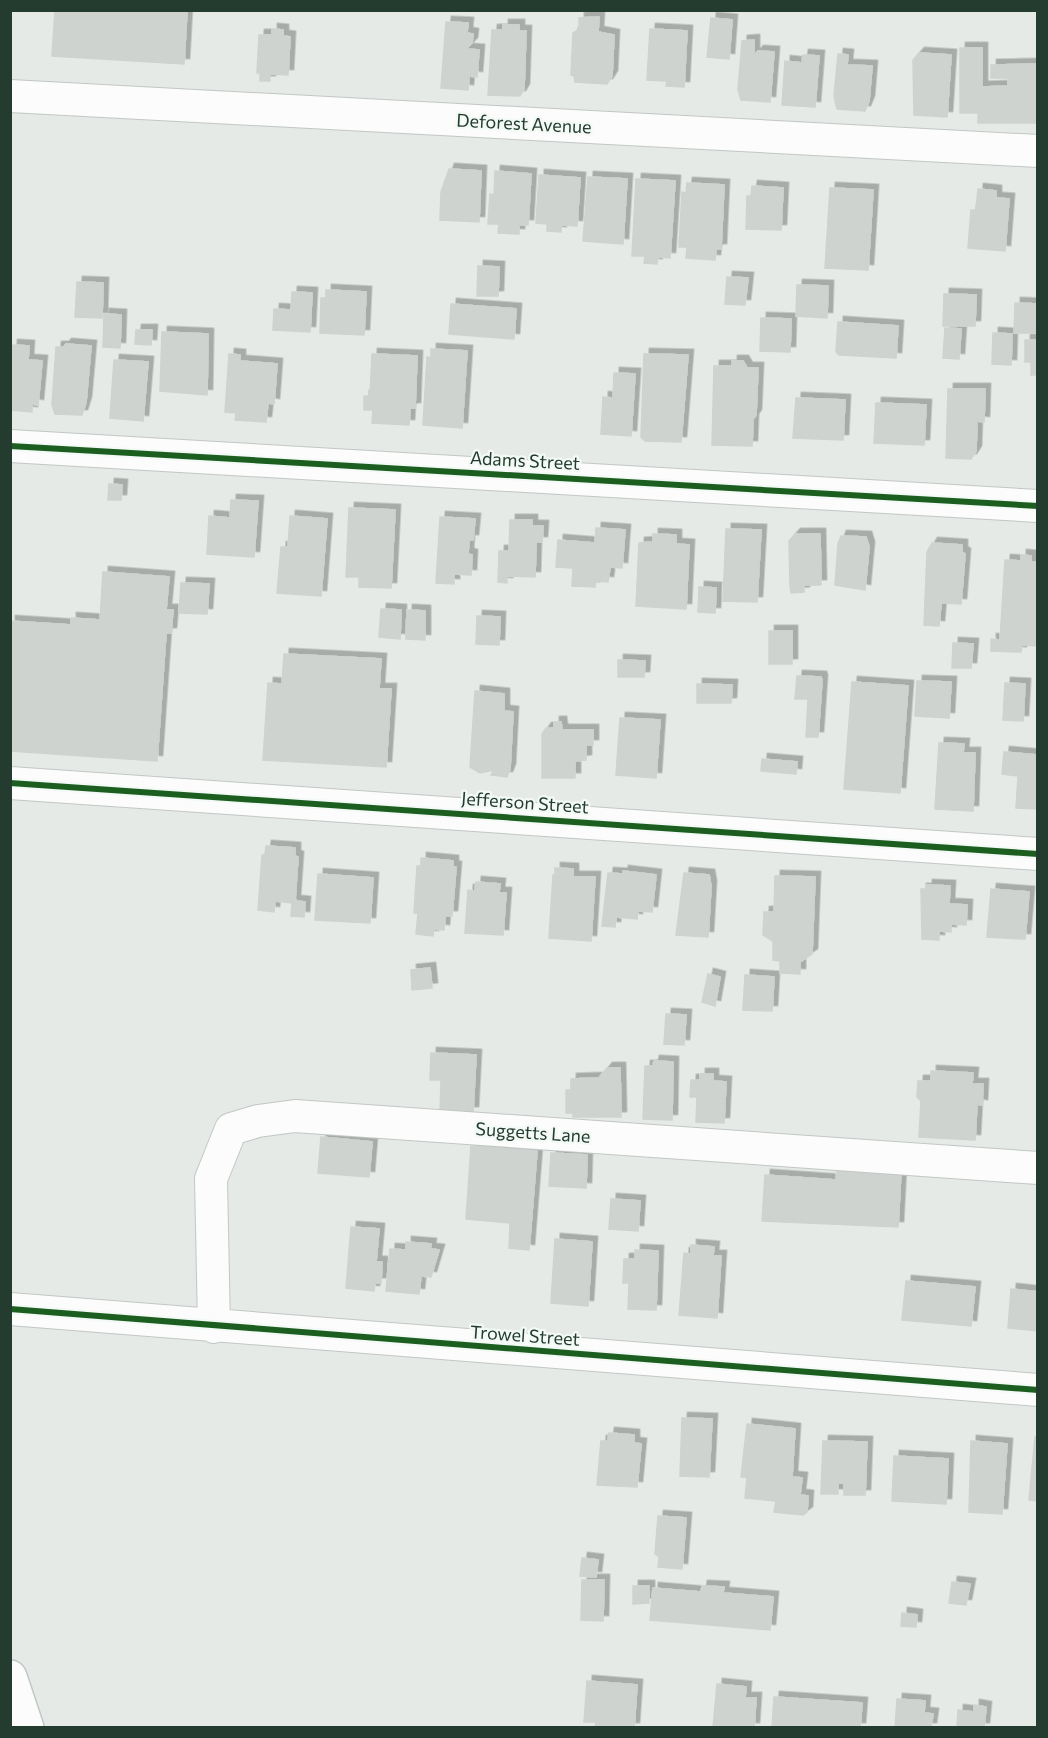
<svg xmlns="http://www.w3.org/2000/svg" width="1048" height="1738" font-family="Commissioner,sans-serif">
  <style>
    .building { fill: #ced3d0; stroke: #ced3d0; stroke-width: 1.5; filter: url(#shadow) }
    .lines { fill: none; stroke-linecap: round; stroke-linejoin: round }
    .street-casing { stroke: #c2c7c4; stroke-width: 34 }
    .secondary-casing { stroke: #c1c7c4; stroke-width: 36 }
    .street { stroke: #fbfcfb; stroke-width: 32 }
    .secondary { stroke: #fbfcfb; stroke-width: 33 }
    .cycleway-casing { stroke: #f3f9f5; stroke-width: 10 }
    .cycleway { stroke: #1b5e20; stroke-width: 6 }
    .labels { text-anchor: middle; stroke-width: 4.5; stroke-linejoin: round; paint-order: stroke }
    .street-label { font-size: 18px; fill: #243c30; stroke: #f3f9f5 }
  </style>
  <defs>
    <filter id="shadow"><feDropShadow dx="5.5" dy="-5.5" stdDeviation="0" flood-color="#0004"/></filter>
  </defs>
  <rect width="100%" height="100%" fill="#e5eae7"/>
  <path class="building" d="M55,10H187L184,64L52,56Z
    M599,17L598,32L614,35L612,76L607,84L575,82L574,76L571,75L573,33L579,29V18Z
    M711,18L732,20L729,59L707,57Z
    M446,22L468,23L467,33L473,34L472,43L466,49L479,50L477,77L469,76L468,90L441,88Z
    M503,25H519V31H526L524,89L520,96L488,95L492,30H503Z
    M272,29L283,30V36L290,37L288,75L270,74V81H260V73H257L259,35H272Z
    M650,29L687,31L684,87L666,86L667,81L647,80Z
    M754,40V56L758,51L774,52L770,102L741,100L738,90L742,41Z
    M960,48H982V87L1008,86V78H991V65L1038,64V123H978V113H960Z
    M919,53L951,55L947,117L914,115L913,60Z
    M838,54L848,55L847,65L872,66L869,101L865,111L837,109L834,96Z
    M803,55L819,56L815,107L782,105L785,61L802,63Z
    M449,169L481,171L479,222L440,220L441,192Z
    M495,171L531,174L528,225H519V234L498,233L499,224H488L490,194L494,195Z
    M539,175L580,178L577,226L561,225V232L547,231V224L536,223Z
    M588,177L627,179L623,244L583,241Z
    M636,179L675,181L670,258L658,257L657,264L644,263L645,256H632Z
    M687,183L724,185L721,249H716L715,260L686,258L687,247H679L682,192L686,193Z
    M752,186L783,188L781,230L746,229L747,196H751Z
    M830,188L873,190L868,270L825,268Z
    M978,189L996,191V198L1009,199L1005,251L968,248L971,210H976Z
    M478,266L499,267L498,296H477Z
    M727,277L748,278L745,305L725,304Z
    M77,282L103,283L102,318L75,317Z
    M797,285L828,286L827,318L796,316Z
    M326,290L366,292L364,335L320,333L321,298H326Z
    M292,292L312,293L310,332L273,330L274,309L291,310Z
    M944,294L976,295L975,326H943Z
    M1015,303L1038,304V333H1014Z
    M451,304L516,309L514,339L449,334Z
    M104,314L121,315L120,348L103,347Z
    M761,318L791,319L790,352L760,351Z
    M838,322L898,326L896,358L839,355L836,352Z
    M945,328L961,329L959,359L943,358Z
    M136,330H152L151,345L135,344Z
    M162,332L208,334L207,395L160,391Z
    M993,333L1012,334L1011,365L992,364Z
    M1025,340H1038V375H1031V362H1025Z
    M66,344L91,346L86,402L82,415L55,414L52,405L56,347H64Z
    M12,345L29,346L28,360L42,361L38,405L32,404V412L11,410Z
    M431,349L467,351L462,428L423,425L427,357L431,358Z
    M229,354L240,355V361L277,364L274,404L268,403L266,422L235,420L236,413L225,412Z
    M372,354L417,356L415,408H410L409,425L372,423L373,410H364V396H370Z
    M644,354L688,355L681,442L645,441L641,437Z
    M114,360L148,362L143,421L110,418Z
    M732,361H743L747,368H758L756,415L753,419L752,446L712,445L714,366H732Z
    M614,373L635,374L631,436L601,434L603,397L613,398Z
    M948,389H985L984,422L977,421L976,451L971,459L946,458Z
    M796,398L845,400L843,440L793,438Z
    M876,403L926,405L924,445L874,443Z
    M109,484L122,485L121,500H108Z
    M231,500L258,501L254,557L207,554L209,516L230,518Z
    M349,508L395,510L391,588L359,587V577H346Z
    M290,516L327,519L321,596L277,593L281,547H288Z
    M440,517L475,519L473,540H469L468,554L472,555L471,575L454,574V584L436,583Z
    M510,520H532V526H543L542,542H536L535,577L507,576V583L498,582L499,551H509Z
    M596,528L625,530L622,568L610,567L608,582L596,581L595,587L572,586L573,568L556,567L558,540L595,543Z
    M726,529L761,530L757,602L723,601Z
    M653,534L676,535V544L689,545L686,609L636,606L639,543L653,542Z
    M795,534H820L821,585H804V592L791,593L790,586L789,541Z
    M841,536L866,537L869,547L865,590L835,585L838,544Z
    M932,543L962,545V552L965,554L961,604L941,603L939,626L924,625L927,552Z
    M1021,555L1031,556V562H1038V646L1022,645L1021,652L991,651V639L1000,640L1005,560L1021,561Z
    M103,572L169,577L166,610H173L171,633H166L157,761L10,751V621L71,625V618L100,620Z
    M181,583L209,584L207,614L179,613Z
    M699,587L716,588L715,613L698,612Z
    M381,609L401,610L400,639L379,637Z
    M407,610L425,611V640L406,639Z
    M477,616L500,617L499,645L476,644Z
    M769,631H792V664H769Z
    M953,643L973,644L971,668H952Z
    M284,654L381,659L379,689H391L386,767L263,760L268,683L282,684Z
    M618,660L645,661L644,677H618Z
    M797,676L821,677L822,680L818,737H806L808,699H795Z
    M917,681L951,682L949,718L915,716Z
    M852,682L908,686L900,793L844,789Z
    M1005,683L1025,684L1023,721L1003,720Z
    M697,684L732,685L731,703H697Z
    M475,691L504,694V711L513,712L510,769L507,777L491,775L494,770L480,773L470,767Z
    M620,718L660,720L656,778L616,775Z
    M554,722H561L562,730H593V745H586V760L575,761V778H542V734L546,728H554Z
    M939,743L964,744L963,753H975L973,811L935,809Z
    M1004,752L1037,755L1038,809L1016,808L1018,776L1002,774Z
    M762,759L797,762L796,774L761,771Z
    M266,846L295,848V856L298,857L295,901L305,902L304,917L291,916L292,903L275,901L274,912L258,910L262,855H265Z
    M421,858L453,861V867H456L452,916H445L444,930L434,929L433,936L416,934L418,913H414L417,866H421Z
    M555,868L573,869V877H595L591,941L549,938L553,875L555,876Z
    M623,871L656,875L652,912L638,911L637,919L616,917L615,927L602,926L608,873L623,874Z
    M684,873L709,875L711,886L708,937L676,935Z
    M318,874L373,878L370,923L315,920Z
    M775,876L815,877L812,954L800,962V974L780,973V961L773,960V941L763,935L764,912H774Z
    M476,882L500,884L499,893H506L503,935L465,933L468,890L475,891Z
    M927,885L950,886L949,904L967,905L966,925L951,924V932L939,931V940L922,939L921,889H927Z
    M991,889L1029,892L1025,939L987,937Z
    M430,968L432,988L412,990L411,970Z
    M708,974L720,977L715,1006L702,1002Z
    M745,975L774,977L772,1011L743,1010Z
    M666,1014L686,1015L684,1045L664,1044Z
    M431,1053L476,1055L473,1112H440L441,1080H430Z
    M654,1061L673,1062L672,1120L643,1119L645,1066H653Z
    M607,1068H620L621,1117H573V1113H566V1090H571V1079L599,1078Z
    M931,1071L973,1073L972,1084H983L982,1105L977,1104L975,1140L919,1137L921,1101L917,1097L918,1081H931Z
    M700,1074H713V1081L726,1082L724,1123L696,1122L697,1097H690L691,1080H700Z
    M321,1137L372,1142L369,1177L318,1173Z
    M471,1146L537,1151L529,1250L509,1248L510,1223L466,1219Z
    M551,1153L587,1155L586,1188L549,1186Z
    M837,1167L901,1170L898,1227L762,1221L765,1175L836,1180Z
    M611,1199L640,1201L638,1231L609,1229Z
    M351,1227L379,1229L376,1262H382L381,1283H375L374,1291L346,1288Z
    M555,1239L592,1242L588,1306L551,1303Z
    M406,1242L431,1244L430,1249L439,1250L431,1277L421,1276L419,1294L386,1291L390,1249L406,1250Z
    M691,1245L714,1247L713,1256H721L717,1318L679,1315L684,1253L691,1254Z
    M635,1250L658,1251L656,1310L628,1309L629,1283H623L624,1259H635Z
    M906,1281L975,1287L971,1326L902,1320Z
    M1011,1289L1038,1292V1331L1008,1328Z
    M682,1418L712,1419L709,1477L680,1476Z
    M747,1424L795,1429L792,1477L802,1478L800,1495L808,1496L807,1512L803,1515L774,1512L776,1501L745,1498L747,1477H741Z
    M609,1433L634,1435V1443L641,1444L637,1487L597,1485L601,1441H608Z
    M1035,1437L1038,1438V1501L1029,1500Z
    M823,1441L867,1442L865,1495H844V1483H838V1494H821Z
    M971,1441L1007,1444L1002,1514L969,1512Z
    M894,1456L948,1459L946,1504L892,1501Z
    M658,1516L686,1518L682,1569L658,1567L659,1557L655,1554Z
    M582,1558L598,1560L596,1577L580,1576Z
    M582,1580H604L603,1621L581,1620Z
    M952,1582L970,1584L966,1605L949,1603Z
    M633,1586H649V1603L633,1604Z
    M702,1586L724,1587L723,1593L773,1597L770,1630L650,1620L653,1588L701,1592Z
    M902,1613L917,1615L916,1627L901,1626Z
    M587,1681L637,1685L634,1728H595L596,1722H584Z
    M717,1684L746,1687L745,1698H756L754,1728H713Z
    M774,1697L862,1703L860,1728H772Z
    M897,1699L925,1701L924,1713L933,1714L931,1728H895Z
    M974,1705L986,1707L984,1728H957L958,1710L974,1712Z"/>
  <g class="lines">
    <defs>
      <path id="street" d="M10,96L1038,151
        M10,446L1038,506
        M10,783L1038,854
        M10,1309L1038,1390
        M214,1327L211,1179L231,1129L258,1121L295,1116L1038,1168"/>
      <path id="secondary" d="M10,1677L27,1728"/>
    </defs>
    <use href="#street" class="street-casing"/>
    <use href="#secondary" class="secondary-casing"/>
    <use href="#street" class="street"/>
    <use href="#secondary" class="secondary"/>
    <defs>
      <path id="cycleway" d="M10,446L1038,506
        M10,783L1038,854
        M10,1309L1038,1390"/>
    </defs>
    <use href="#cycleway" class="cycleway-casing"/>
    <use href="#cycleway" class="cycleway"/>
  </g>
  <g class="labels">
    <g class="street-label">
      <text transform="translate(524 124) rotate(3)" y="6">Deforest Avenue</text>
      <text transform="translate(525 461) rotate(3)" y="6">Adams Street</text>
      <text transform="translate(525 803) rotate(4)" y="6">Jefferson Street</text>
      <text transform="translate(533 1133) rotate(4)" y="6">Suggetts Lane</text>
      <text transform="translate(525 1336) rotate(4)" y="6">Trowel Street</text>
    </g>
  </g>
  <rect width="1048" height="1738" fill="none" stroke="#243c30" stroke-width="24"/>
</svg>
